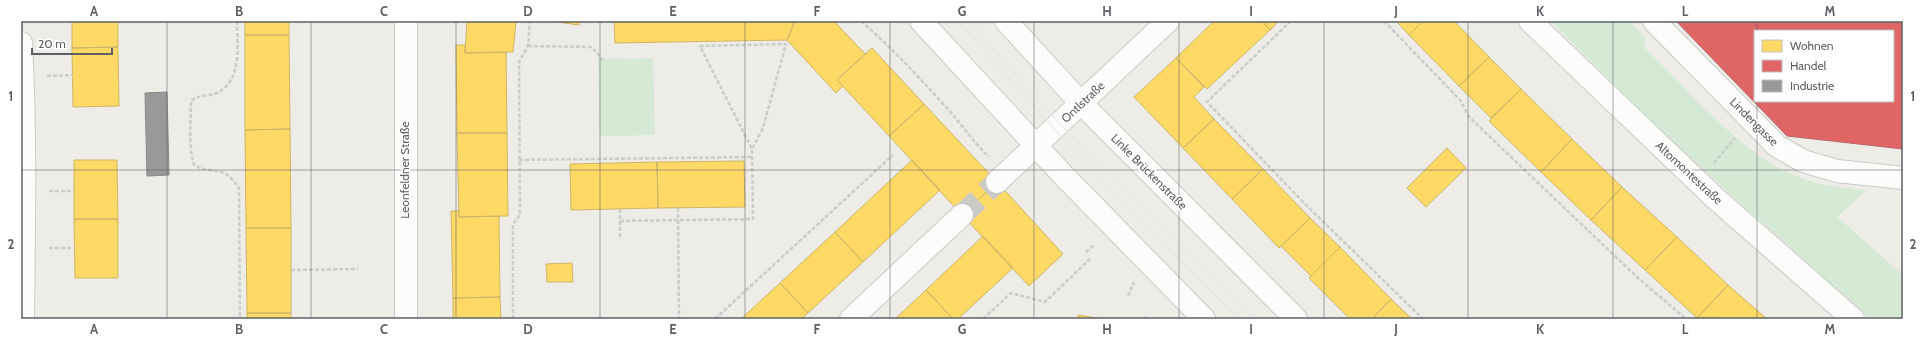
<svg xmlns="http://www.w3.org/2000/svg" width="1924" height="340" font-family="Cabin,sans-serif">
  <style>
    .green { fill: #d5e9d4 }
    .homes { fill: #ffd966; stroke: #ceb566 }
    .shops { fill: #e06666; stroke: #b86466; fill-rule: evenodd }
    .industry { fill: #999; stroke: #878889 }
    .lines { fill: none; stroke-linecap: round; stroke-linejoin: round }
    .minor-tunnel { stroke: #c9c9c6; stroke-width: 22; stroke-dasharray: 22 11; stroke-linecap: butt }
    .minor-casing { stroke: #cacac9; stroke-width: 24 }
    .secondary-casing { stroke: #c9c9c7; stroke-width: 24 }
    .path { stroke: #c9cdcb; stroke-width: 2.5; stroke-dasharray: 4 2; stroke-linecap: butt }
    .minor { stroke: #fcfcfb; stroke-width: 22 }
    .secondary { stroke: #fcfcfb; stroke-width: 22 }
    .tram { stroke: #e3e4e3; stroke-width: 1 }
    .grid { fill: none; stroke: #5c6065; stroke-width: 1; stroke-opacity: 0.55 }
    .labels { text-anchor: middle; stroke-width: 4; stroke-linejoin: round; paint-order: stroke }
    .street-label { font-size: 12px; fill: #5c6065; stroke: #fff }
    .neatline { fill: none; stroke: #5c6065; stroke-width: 1.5 }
    .grid-label { font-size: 13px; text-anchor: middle; font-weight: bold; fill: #5c6065 }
  </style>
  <rect width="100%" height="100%" fill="#edece7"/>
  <path class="green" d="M1551,21H1629L1645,38V48C1688,90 1744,158 1801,178C1822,186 1845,188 1867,190L1837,217L1903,275V319H1870L1681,150Z
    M653,58L655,135L600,136L598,59Z"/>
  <path class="homes" d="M72,21H118V47L72,48Z
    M245,21H289V35H245Z
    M467,21H516L513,52L465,53Z
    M550,21H579V25Z
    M614,21H795L787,40L615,43Z
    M795,21H834L865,54L837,80L843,86L836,93L787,40Z
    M1214,21H1262L1270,30L1207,89L1176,58Z
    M1262,21H1279L1270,30Z
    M1396,21H1423L1409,35Z
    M1423,21H1454L1489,57L1459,86L1409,35Z
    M245,35H289L290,129L245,130Z
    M456,45H465V53L506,52L507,133H457Z
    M118,47L119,106L73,107L72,48Z
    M872,48L924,104L889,136L837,80Z
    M1489,57L1521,89L1491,118L1459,86Z
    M1176,58L1204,87L1194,97L1214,119L1183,148L1134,97Z
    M1521,89L1572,139L1541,172L1489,121Z
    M924,104L997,182L962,215L889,136Z
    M1214,119L1263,169L1232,199L1183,148Z
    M290,129L291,228H246L245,130Z
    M457,133H507L508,216L459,217Z
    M1572,139L1622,187L1591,220L1541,172Z
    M1447,148L1466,168L1426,207L1407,188Z
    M74,160H117L118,219H74Z
    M912,160L940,190L863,262L835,232Z
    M744,161L745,207L658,208L657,162Z
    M657,162L658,208L571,210L570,164Z
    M1263,169L1310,218L1279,248L1232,199Z
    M997,182L1063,254L1029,286L962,215Z
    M1622,187L1677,237L1645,270L1591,220Z
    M451,211H459V217L499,216L500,297L453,298Z
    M1310,218L1340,247L1311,276L1281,246Z
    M74,219H118V278H75Z
    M246,228H291V313H247Z
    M835,232L863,262L808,313L780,283Z
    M983,236L1013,268L958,319H953L926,290Z
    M1677,237L1728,285L1697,318L1645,270Z
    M1340,247L1391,299L1372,319H1350L1309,278Z
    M572,263L573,282H547L546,264Z
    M780,283L808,313L801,319H741Z
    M1728,285L1767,319L1697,318Z
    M926,290L953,319H895Z
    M500,297L501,319H453V298Z
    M1391,299L1412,319H1372Z
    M247,313H291V319H247Z
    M1078,315L1103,319H1078Z"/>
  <path class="shops" d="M1678,21H1903V149L1787,136L1678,23ZM1755,31H1893V101H1755Z"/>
  <path class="industry" d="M167,92L169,175L147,176L145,93Z"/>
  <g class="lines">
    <path class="minor-tunnel" d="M962,215L997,182"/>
    <defs>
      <path id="minor" d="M1530,21L1715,198L1853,319
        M1654,21L1777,146L1803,161L1837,171L1903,178
        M21,43C26,135 24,227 23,319
        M997,182L1168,21
        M851,319L962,215"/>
      <path id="secondary" d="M406,21V319
        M921,21L1065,177L1204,319
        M1006,21L1081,103L1296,319"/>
    </defs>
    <use href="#minor" class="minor-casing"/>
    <use href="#secondary" class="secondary-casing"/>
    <path class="path" d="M237,21C237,44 243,80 217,93C208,97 199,94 191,101C191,122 188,145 194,165C216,177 221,162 239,188L240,319
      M861,21C891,47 918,76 945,106C961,123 972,141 989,157
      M1291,21L1207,102L1306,205L1423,319
      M1384,21L1460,100L1469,117L1638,278L1686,319
      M528,46L592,47L603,60
      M47,76L73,75
      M519,160L752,157
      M1714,163L1735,138
      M49,191H74
      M678,208L679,319
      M620,209V238
      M620,221L753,219L752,149L700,46L786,44L763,128L752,149
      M49,248H75
      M1086,252L1095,244
      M291,270L358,269
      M1128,296L1134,282
      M513,319V224L520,215L519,62L528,46L530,21
      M715,319L893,155
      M983,319L1011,293L1045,302L1091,258
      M1146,319V316"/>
    <use href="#minor" class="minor"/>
    <use href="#secondary" class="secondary"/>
    <path class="tram" d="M958,21L1094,173L1239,319
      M970,21L1030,92L1101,167L1254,319"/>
  </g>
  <path class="grid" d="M167,21V319M311,21V319M456,21V319M600,21V319M745,21V319M890,21V319M1034,21V319M1179,21V319M1324,21V319M1468,21V319M1613,21V319M1757,21V31M1757,101V319M21,170H1903"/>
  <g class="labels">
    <g class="street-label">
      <text transform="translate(1083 102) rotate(-43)" y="4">Ontlstraße</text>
      <text transform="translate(1754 122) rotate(45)" y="4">Lindengasse</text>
      <text transform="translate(405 170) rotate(-90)" y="4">Leonfeldner Straße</text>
      <text transform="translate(1149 172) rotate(45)" y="4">Linke Brückenstraße</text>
      <text transform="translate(1689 173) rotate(43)" y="4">Altomontestraße</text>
    </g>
  </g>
  <rect width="1924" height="340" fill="none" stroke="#ffffff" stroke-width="44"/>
  <rect x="1754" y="30" width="140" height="72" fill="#ffffff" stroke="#bebfc1"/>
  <rect x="1762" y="40" width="20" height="12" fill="#ffd966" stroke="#bebfc1"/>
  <text x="1790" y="50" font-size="12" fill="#5c6065">Wohnen</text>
  <rect x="1762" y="60" width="20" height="12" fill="#e06666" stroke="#bebfc1"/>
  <text x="1790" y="70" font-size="12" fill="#5c6065">Handel</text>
  <rect x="1762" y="80" width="20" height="12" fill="#999999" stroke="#bebfc1"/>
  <text x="1790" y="90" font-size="12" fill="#5c6065">Industrie</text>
  <path d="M32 48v6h80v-6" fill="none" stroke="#5c6065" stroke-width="2"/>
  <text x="38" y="48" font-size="12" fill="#5c6065" stroke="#ffffff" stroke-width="3" paint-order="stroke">20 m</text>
  <rect x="22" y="22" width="1880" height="296" class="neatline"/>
  <g class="grid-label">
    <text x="94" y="16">A</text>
    <text x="239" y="16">B</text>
    <text x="384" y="16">C</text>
    <text x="528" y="16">D</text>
    <text x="673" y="16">E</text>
    <text x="817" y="16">F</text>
    <text x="962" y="16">G</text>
    <text x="1107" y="16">H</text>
    <text x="1251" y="16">I</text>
    <text x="1396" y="16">J</text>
    <text x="1540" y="16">K</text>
    <text x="1685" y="16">L</text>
    <text x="1830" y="16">M</text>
    <text x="11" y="101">1</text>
    <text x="1913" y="101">1</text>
    <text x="11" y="249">2</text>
    <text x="1913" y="249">2</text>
    <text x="94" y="334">A</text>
    <text x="239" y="334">B</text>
    <text x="384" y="334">C</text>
    <text x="528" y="334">D</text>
    <text x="673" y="334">E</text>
    <text x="817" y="334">F</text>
    <text x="962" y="334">G</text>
    <text x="1107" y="334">H</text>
    <text x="1251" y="334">I</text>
    <text x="1396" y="334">J</text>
    <text x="1540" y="334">K</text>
    <text x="1685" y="334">L</text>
    <text x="1830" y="334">M</text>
  </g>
</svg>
